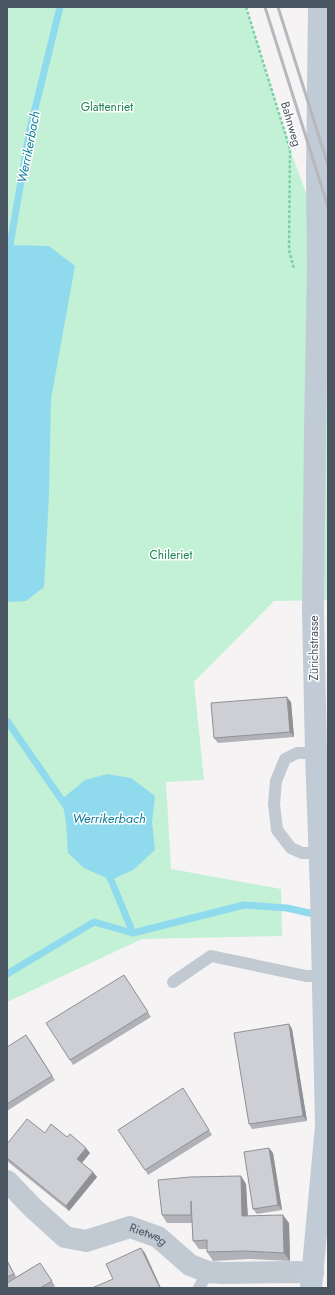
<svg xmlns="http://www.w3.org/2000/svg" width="335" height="1295" font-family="Jost,sans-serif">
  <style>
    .green { fill: #c3f1d5 }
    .water { fill: #90daee }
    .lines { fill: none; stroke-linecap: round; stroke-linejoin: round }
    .stream { stroke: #90daee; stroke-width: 7 }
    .path { stroke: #7ad0a6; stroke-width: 2.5; stroke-dasharray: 3 2; stroke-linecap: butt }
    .service { stroke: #c1cad2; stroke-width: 12 }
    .minor { stroke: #c1cad2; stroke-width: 22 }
    .secondary { stroke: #c1cbd6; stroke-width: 22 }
    .rail { stroke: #b5b8bd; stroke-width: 3 }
    .wall { fill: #b0b2b7 }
    .shaded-wall { fill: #909195 }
    .building { fill: #cdcfd5; stroke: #909195 }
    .labels { text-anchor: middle; stroke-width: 3; stroke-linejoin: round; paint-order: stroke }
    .park-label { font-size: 12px; fill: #17864f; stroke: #fff }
    .street-label { font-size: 12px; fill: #4a5661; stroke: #fff }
    .water-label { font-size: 13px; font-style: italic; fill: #0c7c9b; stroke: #fff }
  </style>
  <rect width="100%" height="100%" fill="#f5f3f3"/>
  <path class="green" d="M7,7H246L290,149L328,254V600L274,601L194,682L204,780L166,782L171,869L281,889L282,936L142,939L7,1002Z"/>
  <path class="water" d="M10,245L49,246L75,266L51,399L49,495L44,587L26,601L7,602V247Z
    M107,774L131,778L155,796L152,822L155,850L133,870L111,880L84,868L68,853L66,823L62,799L85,780Z"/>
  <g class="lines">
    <path class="stream" d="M10,253V245L30,129L60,7
      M7,721L66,806
      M106,871L111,880L133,933
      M7,974L94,922L133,933L244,905L287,908L318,915"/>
    <path class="path" d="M246,7L290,149L289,250L294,269"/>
    <path class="service" d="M319,853H302L291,848L277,830L274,804L276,781L285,759L297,753H328
      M173,982L211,956L306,976H322
      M199,1288L208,1272"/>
    <path class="minor" id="s1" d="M7,1181L33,1208L65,1237L86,1241L130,1227L158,1237L190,1265L208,1272L223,1273L298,1272L313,1273"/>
    <path class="secondary" d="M311,1288L326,1126L321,892L316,753L313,611L315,432L318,265L317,172L319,7"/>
    <path class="rail" d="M265,7L328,207
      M278,7L328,165"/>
  </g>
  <path class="wall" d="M291,702L294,737L218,743L214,738Z
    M124,975L151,1017L73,1065L70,1060Z
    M289,1024L292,1029L307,1121L252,1129L249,1124Z
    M30,1040L55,1080L7,1111V1047Z
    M186,1093L212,1135L148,1175L145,1170Z
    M45,1133L67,1137L90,1153L82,1163L97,1177L69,1211L7,1161V1144Z
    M269,1148L273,1153L282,1210L257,1214L253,1209Z
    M241,1176L246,1184L248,1216L289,1223L290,1261L250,1259L213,1261L207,1252V1249H199L193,1241L192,1223H167L162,1215Z
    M7,1260L16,1277L40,1263L55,1286L52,1288H7Z"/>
  <path class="shaded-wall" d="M287,697L291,702L294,737L290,732Z
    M289,1024L292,1029L307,1121L303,1116Z
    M86,1148L90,1153L81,1164L77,1159Z
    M269,1148L273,1153L282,1210L278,1205Z
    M93,1172L97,1177L69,1211L66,1206Z
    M241,1176L246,1184L248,1224L242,1216Z
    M283,1215L289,1223L290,1261L284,1253Z
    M141,1248L145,1253L161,1288H160Z
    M7,1260L17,1279L14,1274L7,1261Z"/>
  <path class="building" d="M287,697L290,732L214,738L211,703Z
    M124,975L148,1012L70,1060L46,1023Z
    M289,1024L303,1116L249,1124L234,1033Z
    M26,1035L52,1076L7,1104V1047Z
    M183,1088L209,1130L145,1170L118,1130Z
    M27,1119L45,1133L51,1124L67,1137L70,1134L86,1148L77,1159L93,1172L66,1206L7,1158V1144Z
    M269,1148L278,1205L253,1209L244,1152Z
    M241,1176L242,1216L283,1215L284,1253L244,1251L207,1252V1240L193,1241L191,1201V1215H162L158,1180L190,1177Z
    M141,1248L160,1288H92L113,1279L106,1264Z
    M7,1261L14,1274L7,1277Z
    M40,1263L52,1281L40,1288H7V1283Z"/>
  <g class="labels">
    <g class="park-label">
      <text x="107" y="111">Glattenriet</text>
      <text x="171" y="559">Chileriet</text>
    </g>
    <g class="street-label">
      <text transform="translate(291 124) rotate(74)" y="4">Bahnweg</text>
      <text transform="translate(314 648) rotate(-90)" y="4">Zürichstrasse</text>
      <text dy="4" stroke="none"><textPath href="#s1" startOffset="168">Rietweg</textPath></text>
    </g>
    <g class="water-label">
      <text transform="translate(28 147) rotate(-79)" y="5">Werrikerbach</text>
      <text x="109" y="823">Werrikerbach</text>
    </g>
  </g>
  <rect width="335" height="1295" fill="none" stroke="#4a5661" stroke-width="16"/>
</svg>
